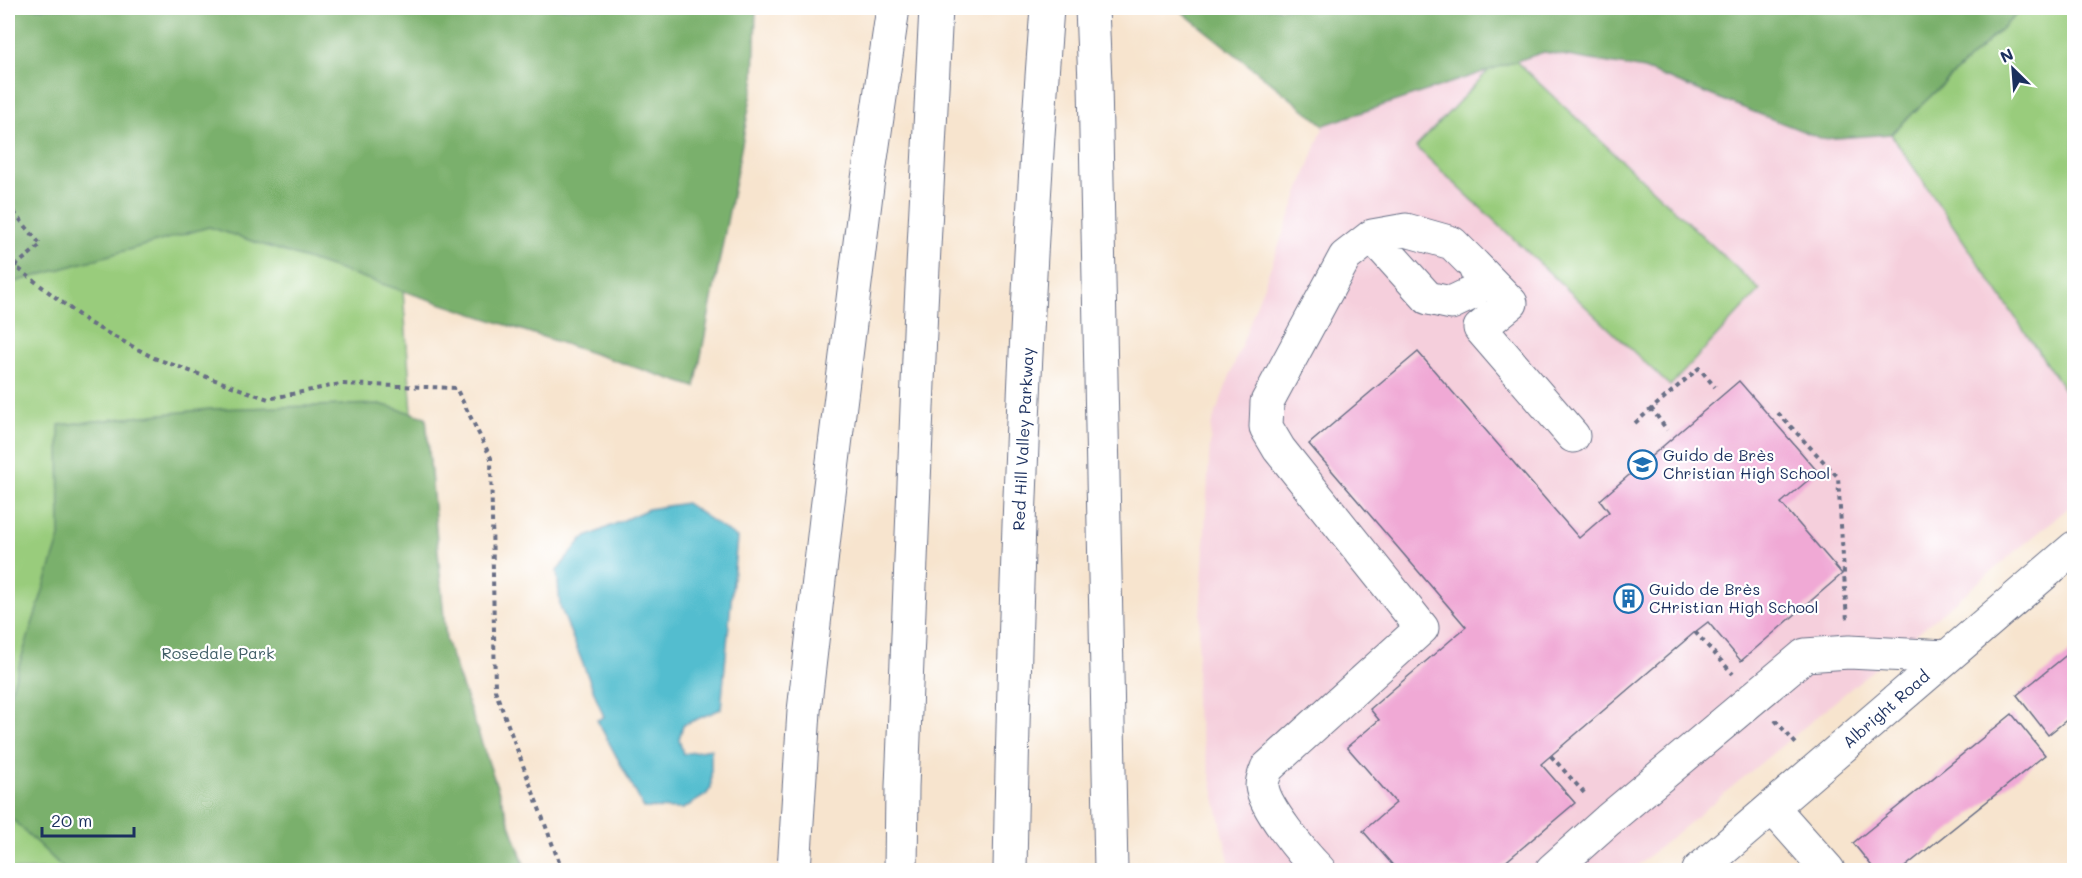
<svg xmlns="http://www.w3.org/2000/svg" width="2082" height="878" font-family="Mali,sans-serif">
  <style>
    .built { fill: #f5cfdc }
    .green { fill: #99cc7c; stroke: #5a7e6d; stroke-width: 1.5 }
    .forest { fill: #7ab06c; stroke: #4a7065; stroke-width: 1.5 }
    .water { fill: #53bdcf; stroke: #377696; stroke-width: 1.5 }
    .building { fill: #f0a9d5 }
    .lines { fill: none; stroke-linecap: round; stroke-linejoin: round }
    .minor-casing { stroke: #686e85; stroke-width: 35 }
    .highway-casing { stroke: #686e85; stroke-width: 35 }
    .path { stroke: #686e85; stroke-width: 4; stroke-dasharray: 4.5 4.5; stroke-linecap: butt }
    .minor { stroke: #fff; stroke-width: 33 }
    .highway { stroke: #fff; stroke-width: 33 }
    .labels { text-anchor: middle; stroke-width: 4.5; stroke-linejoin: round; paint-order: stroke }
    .street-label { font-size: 16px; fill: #1b2f5e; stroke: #fff }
    .poi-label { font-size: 16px; fill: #1b2f5e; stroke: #fff; text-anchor: start }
    .park-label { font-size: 16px; fill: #415e67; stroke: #fff }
  </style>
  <rect width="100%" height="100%" fill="#fff"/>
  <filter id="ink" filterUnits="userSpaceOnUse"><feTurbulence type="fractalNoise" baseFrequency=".0167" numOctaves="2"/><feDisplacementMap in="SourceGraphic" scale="12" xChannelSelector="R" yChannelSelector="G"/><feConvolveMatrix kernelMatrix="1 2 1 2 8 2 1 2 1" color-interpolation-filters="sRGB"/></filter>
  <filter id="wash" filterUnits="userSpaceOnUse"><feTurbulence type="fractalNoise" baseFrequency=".008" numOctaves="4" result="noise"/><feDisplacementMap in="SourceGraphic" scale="24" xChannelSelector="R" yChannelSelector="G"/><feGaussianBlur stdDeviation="1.35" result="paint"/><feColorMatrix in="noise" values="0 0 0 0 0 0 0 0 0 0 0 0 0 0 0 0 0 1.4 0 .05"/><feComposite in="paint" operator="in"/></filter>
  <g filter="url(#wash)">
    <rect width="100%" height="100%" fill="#f7e4ce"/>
    <path class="built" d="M1544,52L1644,69L1823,139L1891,134L2074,404V503L1632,870H1231L1195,705L1211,426L1324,125Z"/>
    <path class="green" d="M8,8H382L446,870H8Z
      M2023,8H2074V404L1891,134Z
      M1506,52L1760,290L1670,386L1416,147Z"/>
    <path class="forest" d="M8,8H756L754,82L695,387L209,227L8,284Z
      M1177,8H2023L1891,134L1823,139L1644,69L1544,52L1324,125Z
      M380,404L426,417L446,640L526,870H65L8,815V700L60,537L59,425L210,409Z"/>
    <path class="water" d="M686,503L737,538L721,709L683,725L679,739L683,754L711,749V788L706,795L683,809L644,808L597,720L604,717L560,606L557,571L582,539L648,509Z"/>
    <g id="blocks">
      <path class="building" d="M1418,352L1579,538L1609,512L1600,500L1739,381L1818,472L1781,503L1842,574L1741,661L1708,622L1695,632L1541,764L1575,803L1496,870H1397L1363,831L1396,803L1347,747L1379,720L1370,709L1466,627L1309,444Z
        M2074,649V714L2048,735L2017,695Z
        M2012,714L2045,755L1901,870H1875L1853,843Z"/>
    </g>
  </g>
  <g filter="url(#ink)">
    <use href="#blocks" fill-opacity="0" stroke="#686e85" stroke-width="1.5"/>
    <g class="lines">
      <defs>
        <path id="minor" d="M1474,265L1511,303L1480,328L1573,436
          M1772,807L1828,870
          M1319,870C1304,855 1264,807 1262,786C1262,780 1265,773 1267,768L1422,628L1279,449L1266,427L1267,402L1345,257L1372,236L1406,230L1452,243L1474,265L1481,282L1472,293L1451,303L1428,298L1372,236
          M1552,870L1608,820L1805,655L1849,652L1947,657
          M1699,870L2074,548"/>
        <path id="highway" d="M1092,8L1095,83L1111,870
          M794,870L804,711L827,510L867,186L893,8
          M901,870L902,787L921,307L936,8
          M1010,870C1015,583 1025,294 1047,8"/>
      </defs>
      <use href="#minor" class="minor-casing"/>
      <use href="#highway" class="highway-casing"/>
      <path class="path" d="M8,205L41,245L15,266L89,323L154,358L268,399L340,384L456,388L491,458L495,690L562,870
        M1651,408L1667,430
        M1778,413L1838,477L1847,621
        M1635,423L1699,368L1715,387
        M1695,632L1733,674
        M1775,720L1798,746
        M1551,756L1587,796"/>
      <use href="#minor" class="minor"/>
      <use href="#highway" class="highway"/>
    </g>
  </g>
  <defs>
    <symbol id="school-ring" viewBox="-11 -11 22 22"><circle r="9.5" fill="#fff" stroke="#1f6fb2" stroke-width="1.5"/><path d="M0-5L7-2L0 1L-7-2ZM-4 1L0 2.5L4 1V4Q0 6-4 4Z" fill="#1f6fb2"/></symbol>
    <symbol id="building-ring" viewBox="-11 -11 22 22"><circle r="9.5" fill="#fff" stroke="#1f6fb2" stroke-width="1.5"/><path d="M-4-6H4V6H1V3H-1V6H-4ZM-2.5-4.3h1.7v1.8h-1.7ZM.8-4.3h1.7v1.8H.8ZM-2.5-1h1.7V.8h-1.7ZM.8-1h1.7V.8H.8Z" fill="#1f6fb2"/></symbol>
  </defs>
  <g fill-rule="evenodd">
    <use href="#school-ring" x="1626" y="448" width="33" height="33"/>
    <use href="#building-ring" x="1612" y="582" width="33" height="33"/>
  </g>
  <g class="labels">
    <g class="street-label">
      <text transform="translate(1023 439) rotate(-87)" y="6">Red Hill Valley Parkway</text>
      <text transform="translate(1886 709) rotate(-41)" y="6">Albright Road</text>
    </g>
    <g class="poi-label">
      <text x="1663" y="461">Guido de Brès<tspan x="1663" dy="18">Christian High School</tspan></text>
      <text x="1649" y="595">Guido de Brès<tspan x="1649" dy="18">CHristian High School</tspan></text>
    </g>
    <g class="park-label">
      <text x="218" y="659">Rosedale Park</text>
    </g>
  </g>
  <rect width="2082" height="878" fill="none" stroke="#fff" stroke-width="30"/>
  <g transform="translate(2013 69) rotate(335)" stroke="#ffffff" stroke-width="4.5" paint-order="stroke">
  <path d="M0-4.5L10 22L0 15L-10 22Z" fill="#1b2f5e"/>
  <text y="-9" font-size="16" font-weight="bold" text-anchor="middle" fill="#1b2f5e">N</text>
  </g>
  <path d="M42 827v9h92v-9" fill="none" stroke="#1b2f5e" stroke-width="3"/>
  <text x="51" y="827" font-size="18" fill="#1b2f5e" stroke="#ffffff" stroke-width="4.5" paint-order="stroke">20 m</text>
</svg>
